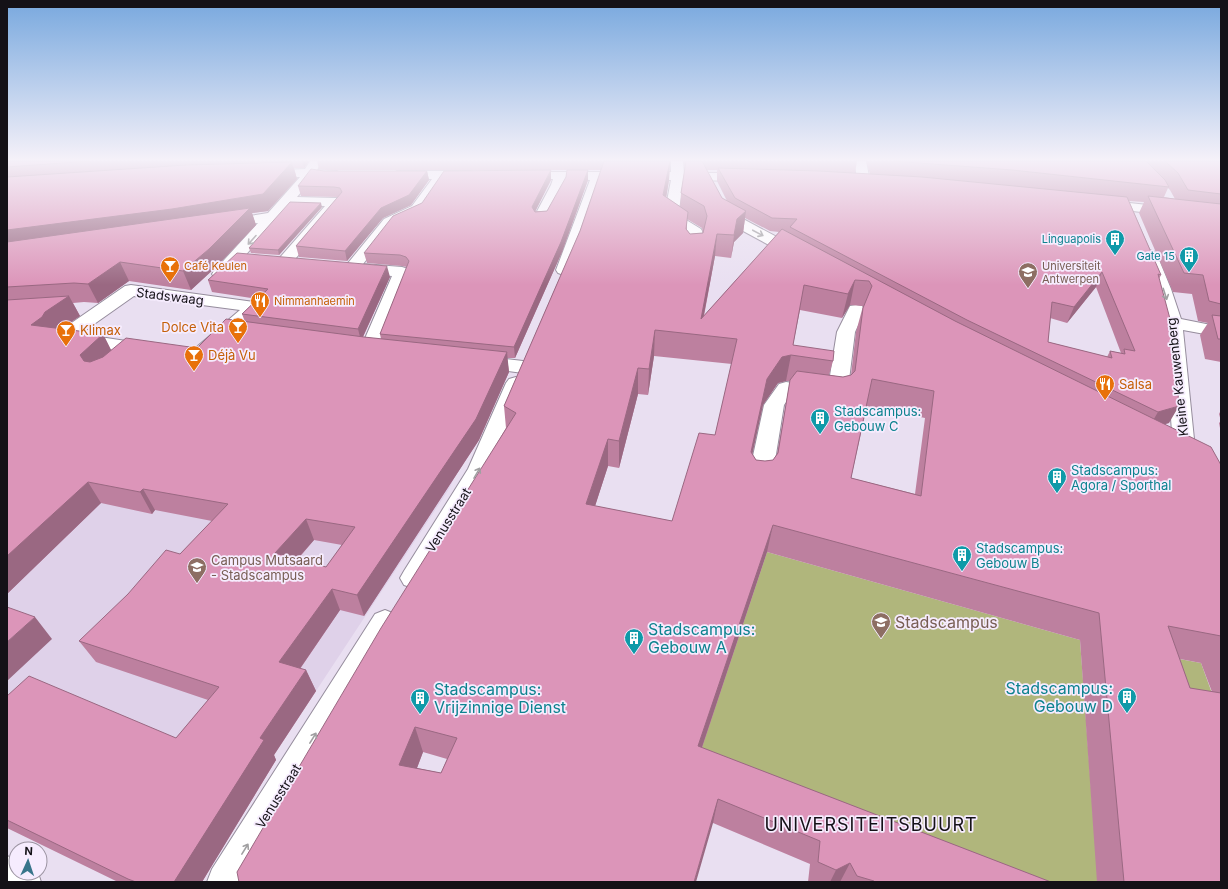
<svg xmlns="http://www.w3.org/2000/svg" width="1228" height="889" font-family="Inter,sans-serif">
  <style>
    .built { fill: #dfd1e9 }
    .green { fill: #b0b67c }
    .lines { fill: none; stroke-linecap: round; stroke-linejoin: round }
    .minor-casing { stroke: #968d9d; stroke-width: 2 }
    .minor { fill: #fff; fill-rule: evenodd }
    .wall { fill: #bd809f; fill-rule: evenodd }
    .shaded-wall { fill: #9a6882 }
    .building { fill: #dc95b9; stroke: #9a6882; fill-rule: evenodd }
    .oneway { stroke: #a1a0a2 }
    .labels { text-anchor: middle; stroke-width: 3.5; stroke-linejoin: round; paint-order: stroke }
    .far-culture-label { font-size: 11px; fill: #0d838f; stroke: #f6ecfe; text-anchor: end }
    .far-food-label { font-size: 11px; fill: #c56008; stroke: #f6ecfe; text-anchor: start }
    .far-education-label { font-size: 11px; fill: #785e54; stroke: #f6ecfe; text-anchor: start }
    .street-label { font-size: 13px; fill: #141117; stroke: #f6ecfe }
    .food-label { font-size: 13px; fill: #c56008; stroke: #f6ecfe; text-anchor: start }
    .culture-label { font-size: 13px; fill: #0d838f; stroke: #f6ecfe; text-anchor: start }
    .education-label { font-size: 13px; fill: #785e54; stroke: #f6ecfe; text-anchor: start }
    .near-education-label { font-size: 16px; fill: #785e54; stroke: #f6ecfe; text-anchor: start }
    .near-culture-label { font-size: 16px; fill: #0d838f; stroke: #f6ecfe; text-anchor: start }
    .near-quarter-label { font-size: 18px; letter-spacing: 1px; fill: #141117; stroke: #f6ecfe }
  </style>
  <rect width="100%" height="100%" fill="#e9dff1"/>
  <path class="built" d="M7,381L462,462L449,489L316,691L290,683L248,709L7,828Z"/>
  <path class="green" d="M767,552L1080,640L1098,882H974L694,771Z
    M1147,653L1201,663L1221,718Z"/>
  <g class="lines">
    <defs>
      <path id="minor" d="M310,161H318L320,164L317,170L337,171L344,175L337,179L314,177L297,197L336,198L341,199L343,202L341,205L290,265L284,267L278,265L276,262L325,206L290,205L226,277L220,279L214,277L212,274L214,271L258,223L224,228L219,227L217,224L219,221L268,213L300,177L266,178L259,174L261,171L305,169Z
        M671,161H683L684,173H747L754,177L747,181L684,180L678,215L701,229C705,235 703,250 700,255H688L686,252L688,234L664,217L671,180H603L572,270L570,273L564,275L558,273L556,270L590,180L566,179L565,185L548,217L546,220H536L534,217L551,185L553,179H521L516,178L514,175L516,172H671Z
        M854,161H866L870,181L868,184H858Z
        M397,171H471L478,175L471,179H445L422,212L394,225L363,264L402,267L408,269L410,272L378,350L376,354L369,356L362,354L360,350L392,276L352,273L346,271L344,268L384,219L412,206L432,179L392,178L390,175Z
        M1102,200L1221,213V221L1097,207L1095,204L1097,201Z
        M722,204L727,205L732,213L803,251L805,254L803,257H791L721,219L715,208L717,205Z
        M1149,250L1155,252L1157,255L1171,289L1181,319L1221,327V337L1183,330L1196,459L1193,464L1185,467L1177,464L1174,459L1164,323L1155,289L1141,255L1143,252Z
        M131,285L254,302L260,303L263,307L203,361L196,363L57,341L55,337L57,333L125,286ZM134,296L240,310L192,351L80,334Z
        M856,305L862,306L865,310L855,332L847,396L844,400L837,402L791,395L784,405L772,479L768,485L760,487L752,485L748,479L764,405L779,384L786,382L828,388L837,332L850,306Z
        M478,356L523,361L530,363L533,367L530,371L523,373L471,366L468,362L471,358Z
        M516,377L523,379L526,383L490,470L422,585L413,588L404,585L400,578L404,571L468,469L506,383L509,379Z
        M385,610L395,614L399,622L395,630L246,882H207L212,869L375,614Z
        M7,856L16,860V873H38L41,882H7Z"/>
    </defs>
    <use href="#minor" class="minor-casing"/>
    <use href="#minor" class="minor"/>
  </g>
  <path class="wall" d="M7,161H309L304,168H294L297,179L268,211L252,213L256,225L216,267L191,290L129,281L98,303L84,302L73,303L80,316L61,329L103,334L111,350L197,348L245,322L242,314L258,299L212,292L208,280L390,277L363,337L381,339L380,334L407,267L402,266L367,263L364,253L551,180L535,211H547L588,170V180L562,252L515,358H507L509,372L479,440L364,616L340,610L300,669L306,670L316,691L274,755L276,760L202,882H118L7,828V696L176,738L208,700L96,662L79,641L180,554L212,521L155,510L152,514L101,503L7,594ZM314,540L342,545L326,567L298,559Z
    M317,161H670L669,180L666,197L680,207L681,193L685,168L683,161H857L855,173L870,174L866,161H1221V362L1205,359L1200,335L1208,323L1198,321L1192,294L1173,292L1139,213L1144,202L1129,201L1161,275L1159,279L1169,423L1164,424L1221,465V882H1097L1080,640L767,552L702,748L1051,882H808L810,864L713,823L239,882L506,428L504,406L580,231L601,170H326L319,169ZM707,170H717V181L727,201L722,198ZM1168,188L1170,190L1175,199L1164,197ZM745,218L770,231L779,232L704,316L715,256L731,258L734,242L743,233ZM687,219L702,228L703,233L690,234L687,230ZM1096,287L1121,353L1110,351L1107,357L1048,342L1050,318L1067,323ZM850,305L863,306L856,332L851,375L843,377L829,375L833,361L793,345L800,310L842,318ZM654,356L732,364L715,435L672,521L595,506L608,466L619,468L638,394L648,395ZM786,381H790L777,454L773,460L765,461L756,460L752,454L763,405L778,383ZM867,406L925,418L915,494L851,478ZM1180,659L1201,663L1212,692L1190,688ZM423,752L447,759L441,773L417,768Z
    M324,171H427L429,180L411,205L383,218L347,261L299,257L296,246L338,197L301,196L298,186Z
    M322,207L279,255L251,253L249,248Z
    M1221,410V433L1219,423L1221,421L1219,414Z"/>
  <path class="shaded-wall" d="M302,161H309L304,168Z
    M670,161L669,180L663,217V195Z
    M292,162L297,179L268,211L252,213L256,225L216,267L191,290L183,271L209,249H7V230Z
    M551,170V180L533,216L532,207Z
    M588,170V180L562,252L515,358L514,347Z
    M427,171L429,180L411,205L383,218L347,261L345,251L381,208Z
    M321,203L322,207L279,255L278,250Z
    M746,211L743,233L734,242L731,258L734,235L737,219Z
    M717,234L715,256L700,335L701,319Z
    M120,262L129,281L98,303L88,284Z
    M387,266L390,277L361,341L358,329Z
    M1102,272L1096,287L1067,323L1074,307Z
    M855,280L850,305L842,318L848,294Z
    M69,296L80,316L56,332L31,325L45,312Z
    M655,330L654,356L648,395L649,369Z
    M103,334L113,354L91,375L80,355Z
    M507,352L509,372L479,440L364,616L357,595Z
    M791,355L786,381L778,383L763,405L747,479L751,452L767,379L782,357Z
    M638,368V394L619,468V441Z
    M1179,406L1169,423L1148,429L1158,412Z
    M608,439V466L587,531L586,504Z
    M88,482L101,503L7,594V556Z
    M143,489L155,510L152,514L140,492Z
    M306,519L314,540L284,574L275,553Z
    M773,525L767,552L694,771L698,746Z
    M332,589L340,610L290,683L279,662Z
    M35,617L52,639L7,681V642Z
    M306,670L316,691L274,755L276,760L202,882H174L260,738Z
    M415,727L423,752L409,789L399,765Z
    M718,799L713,823L696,882H694Z
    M850,863L840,882H830L836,870Z"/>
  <path class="building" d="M7,161H90L7,167Z
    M604,161H670L663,195L688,212L686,229L690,234L703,233L707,216L704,206L681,193L686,161H702L722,198L746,211L737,219L734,235L717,234L701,319L782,229L955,321L1211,447L1221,465V636L1168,626L1190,688L1221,693V882H1124L1099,613L773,525L698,746L1051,882H873L874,881L857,876L850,863L836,870L818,862L820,841L718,799L694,882H239L237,872L381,628L516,413L504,406L580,231ZM855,280L869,281L872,286L863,308L855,371L851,375L843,377L797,371L790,380L778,453L773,460L765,461L756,460L751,452L767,379L782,357L791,355L833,361L834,351L793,345L804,285L848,294ZM655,330L737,339L715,435L699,433L672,521L586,504L608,439L619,441L638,368L649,369ZM872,379L934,391L921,496L851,478ZM415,727L457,738L441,773L399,765Z
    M893,161H1146L1165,180L1169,187L1012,170Z
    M1165,161H1221V194L1188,190L1178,173Z
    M292,162L263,194L172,209L7,230V177L186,165Z
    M718,168L819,171L922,177L1127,197L1161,275L1158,274L1173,330L1179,406L1158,412L967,320L790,227L797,219L772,218L735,198ZM1102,272L1135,351L1124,349L1125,354L1110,351L1112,358L1048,342L1052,302L1074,307Z
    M311,169L324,171H427L409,195L381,208L345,251L296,246L342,192L340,188L334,187L298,186Z
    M551,170L532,207L535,212L547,211L566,177L567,170H588L561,242L514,347L380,334L409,261L406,257L400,255L364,253L393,216L422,203L444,171Z
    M1148,196L1221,204V304L1209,301L1203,275L1184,273Z
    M290,202L321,203L278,250L249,248Z
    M250,208L209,249L183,271L120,262L88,284L74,283L7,287V242Z
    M237,253L387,266L358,329L242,314L268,289L208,280Z
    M69,296L45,312L42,317L31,325L103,334L80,355L84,361L90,362L103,357L126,338L197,348L226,319L364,337L507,352L476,419L357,595L332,589L279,662L306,670L260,738L264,740L174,882H136L128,879L7,820V696L29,676L176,738L219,687L79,641L128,594L166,550L180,554L228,504L143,489L140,492L88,482L7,556V300ZM306,519L355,527L326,567L275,553Z
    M1212,315L1221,316V339H1218Z
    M7,607L35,617L7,642Z"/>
  <defs><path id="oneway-shaft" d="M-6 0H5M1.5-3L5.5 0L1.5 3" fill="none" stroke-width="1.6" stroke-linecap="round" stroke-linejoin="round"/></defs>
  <g class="oneway">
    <use href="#oneway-shaft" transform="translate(758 233) rotate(28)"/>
    <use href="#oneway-shaft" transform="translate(252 240) rotate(132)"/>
    <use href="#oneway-shaft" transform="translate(1165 294) rotate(72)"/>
    <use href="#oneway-shaft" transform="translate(477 473) rotate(-60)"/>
    <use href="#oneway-shaft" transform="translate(313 738) rotate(-58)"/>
    <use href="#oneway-shaft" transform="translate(245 849) rotate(-58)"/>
  </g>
  <linearGradient id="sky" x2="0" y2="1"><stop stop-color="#78a8de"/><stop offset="0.56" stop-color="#f5f1f9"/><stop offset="1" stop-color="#f5f1f9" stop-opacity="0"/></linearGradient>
  <rect width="1228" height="285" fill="url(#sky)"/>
  <defs>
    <symbol id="building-pin" viewBox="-11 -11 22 30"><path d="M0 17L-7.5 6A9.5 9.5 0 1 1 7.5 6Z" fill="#0f9aa8" stroke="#f6ecfe"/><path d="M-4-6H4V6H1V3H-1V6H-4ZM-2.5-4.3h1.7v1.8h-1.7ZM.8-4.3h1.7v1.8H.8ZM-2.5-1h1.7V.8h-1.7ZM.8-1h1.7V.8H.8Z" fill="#fff"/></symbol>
    <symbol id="bar-pin" viewBox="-11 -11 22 30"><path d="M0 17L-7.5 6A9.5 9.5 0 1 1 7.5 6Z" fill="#e8710a" stroke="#f6ecfe"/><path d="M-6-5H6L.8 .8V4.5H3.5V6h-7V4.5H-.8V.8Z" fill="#fff"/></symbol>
    <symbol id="university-pin" viewBox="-11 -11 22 30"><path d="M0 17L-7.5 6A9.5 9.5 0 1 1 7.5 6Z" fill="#8d6e63" stroke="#f6ecfe"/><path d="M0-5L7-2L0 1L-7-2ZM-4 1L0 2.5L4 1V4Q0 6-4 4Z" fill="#fff"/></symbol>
    <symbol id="restaurant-pin" viewBox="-11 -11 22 30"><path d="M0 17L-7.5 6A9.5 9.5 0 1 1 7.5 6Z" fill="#e8710a" stroke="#f6ecfe"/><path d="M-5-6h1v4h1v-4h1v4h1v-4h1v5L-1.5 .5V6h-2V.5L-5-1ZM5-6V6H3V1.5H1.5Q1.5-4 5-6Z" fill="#fff"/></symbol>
  </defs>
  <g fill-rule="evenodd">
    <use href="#building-pin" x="1104" y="228" width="22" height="30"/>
    <use href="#building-pin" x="1178" y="245" width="22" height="30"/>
    <use href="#bar-pin" x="159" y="255" width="22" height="30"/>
    <use href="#university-pin" x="1017" y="261" width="22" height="30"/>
    <use href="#restaurant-pin" x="249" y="290" width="22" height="30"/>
    <use href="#bar-pin" x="227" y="316" width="22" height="30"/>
    <use href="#bar-pin" x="55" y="319" width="22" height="30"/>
    <use href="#bar-pin" x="183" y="344" width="22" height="30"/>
    <use href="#restaurant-pin" x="1094" y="373" width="22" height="30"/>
    <use href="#building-pin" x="809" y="407" width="22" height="30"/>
    <use href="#building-pin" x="1046" y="466" width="22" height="30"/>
    <use href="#building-pin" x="951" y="544" width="22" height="30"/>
    <use href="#university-pin" x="186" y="556" width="22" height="30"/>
    <use href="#university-pin" x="870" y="611" width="22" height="30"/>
    <use href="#building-pin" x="623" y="627" width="22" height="30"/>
    <use href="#building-pin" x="1116" y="686" width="22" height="30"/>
    <use href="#building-pin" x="409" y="687" width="22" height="30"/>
  </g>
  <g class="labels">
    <g class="far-culture-label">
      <text x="1101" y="243">Linguapolis</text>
      <text x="1175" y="260">Gate 15</text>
    </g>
    <g class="far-food-label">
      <text x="184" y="270">Café Keulen</text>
      <text x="274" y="305">Nimmanhaemin</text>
    </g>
    <g class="far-education-label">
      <text x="1042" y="270">Universiteit<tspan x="1042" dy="13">Antwerpen</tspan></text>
    </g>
    <g class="street-label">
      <text transform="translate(170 296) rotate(7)" y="5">Stadswaag</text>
      <text transform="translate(1177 377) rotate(-96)" y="5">Kleine Kauwenberg</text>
      <text transform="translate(448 520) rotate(-58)" y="5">Venusstraat</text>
      <text transform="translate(278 796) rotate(-58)" y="5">Venusstraat</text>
    </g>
    <g class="food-label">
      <text x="224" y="332" text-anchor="end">Dolce Vita</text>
      <text x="80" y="335">Klimax</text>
      <text x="208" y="360">Déjà Vu</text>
      <text x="1119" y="389">Salsa</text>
    </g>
    <g class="culture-label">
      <text x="834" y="416">Stadscampus:<tspan x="834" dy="15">Gebouw C</tspan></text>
      <text x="1071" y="475">Stadscampus:<tspan x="1071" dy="15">Agora / Sporthal</tspan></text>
      <text x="976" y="553">Stadscampus:<tspan x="976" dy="15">Gebouw B</tspan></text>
    </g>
    <g class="education-label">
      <text x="211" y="565">Campus Mutsaard<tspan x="211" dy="15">- Stadscampus</tspan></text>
    </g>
    <g class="near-education-label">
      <text x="895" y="628">Stadscampus</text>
    </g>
    <g class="near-culture-label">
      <text x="648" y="635">Stadscampus:<tspan x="648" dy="18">Gebouw A</tspan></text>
      <text x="1113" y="694" text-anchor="end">Stadscampus:<tspan x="1113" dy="18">Gebouw D</tspan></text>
      <text x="434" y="695">Stadscampus:<tspan x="434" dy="18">Vrijzinnige Dienst</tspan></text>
    </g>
    <g class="near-quarter-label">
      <text x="871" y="831">UNIVERSITEITSBUURT</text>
    </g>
  </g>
  <rect width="1228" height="889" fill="none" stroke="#141117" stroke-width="16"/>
  <g transform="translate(28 861) rotate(3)"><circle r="19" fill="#f6ecfe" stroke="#9c94a2"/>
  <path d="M0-3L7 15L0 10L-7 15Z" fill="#38758b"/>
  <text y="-6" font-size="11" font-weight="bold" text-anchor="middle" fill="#141117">N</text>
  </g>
</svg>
